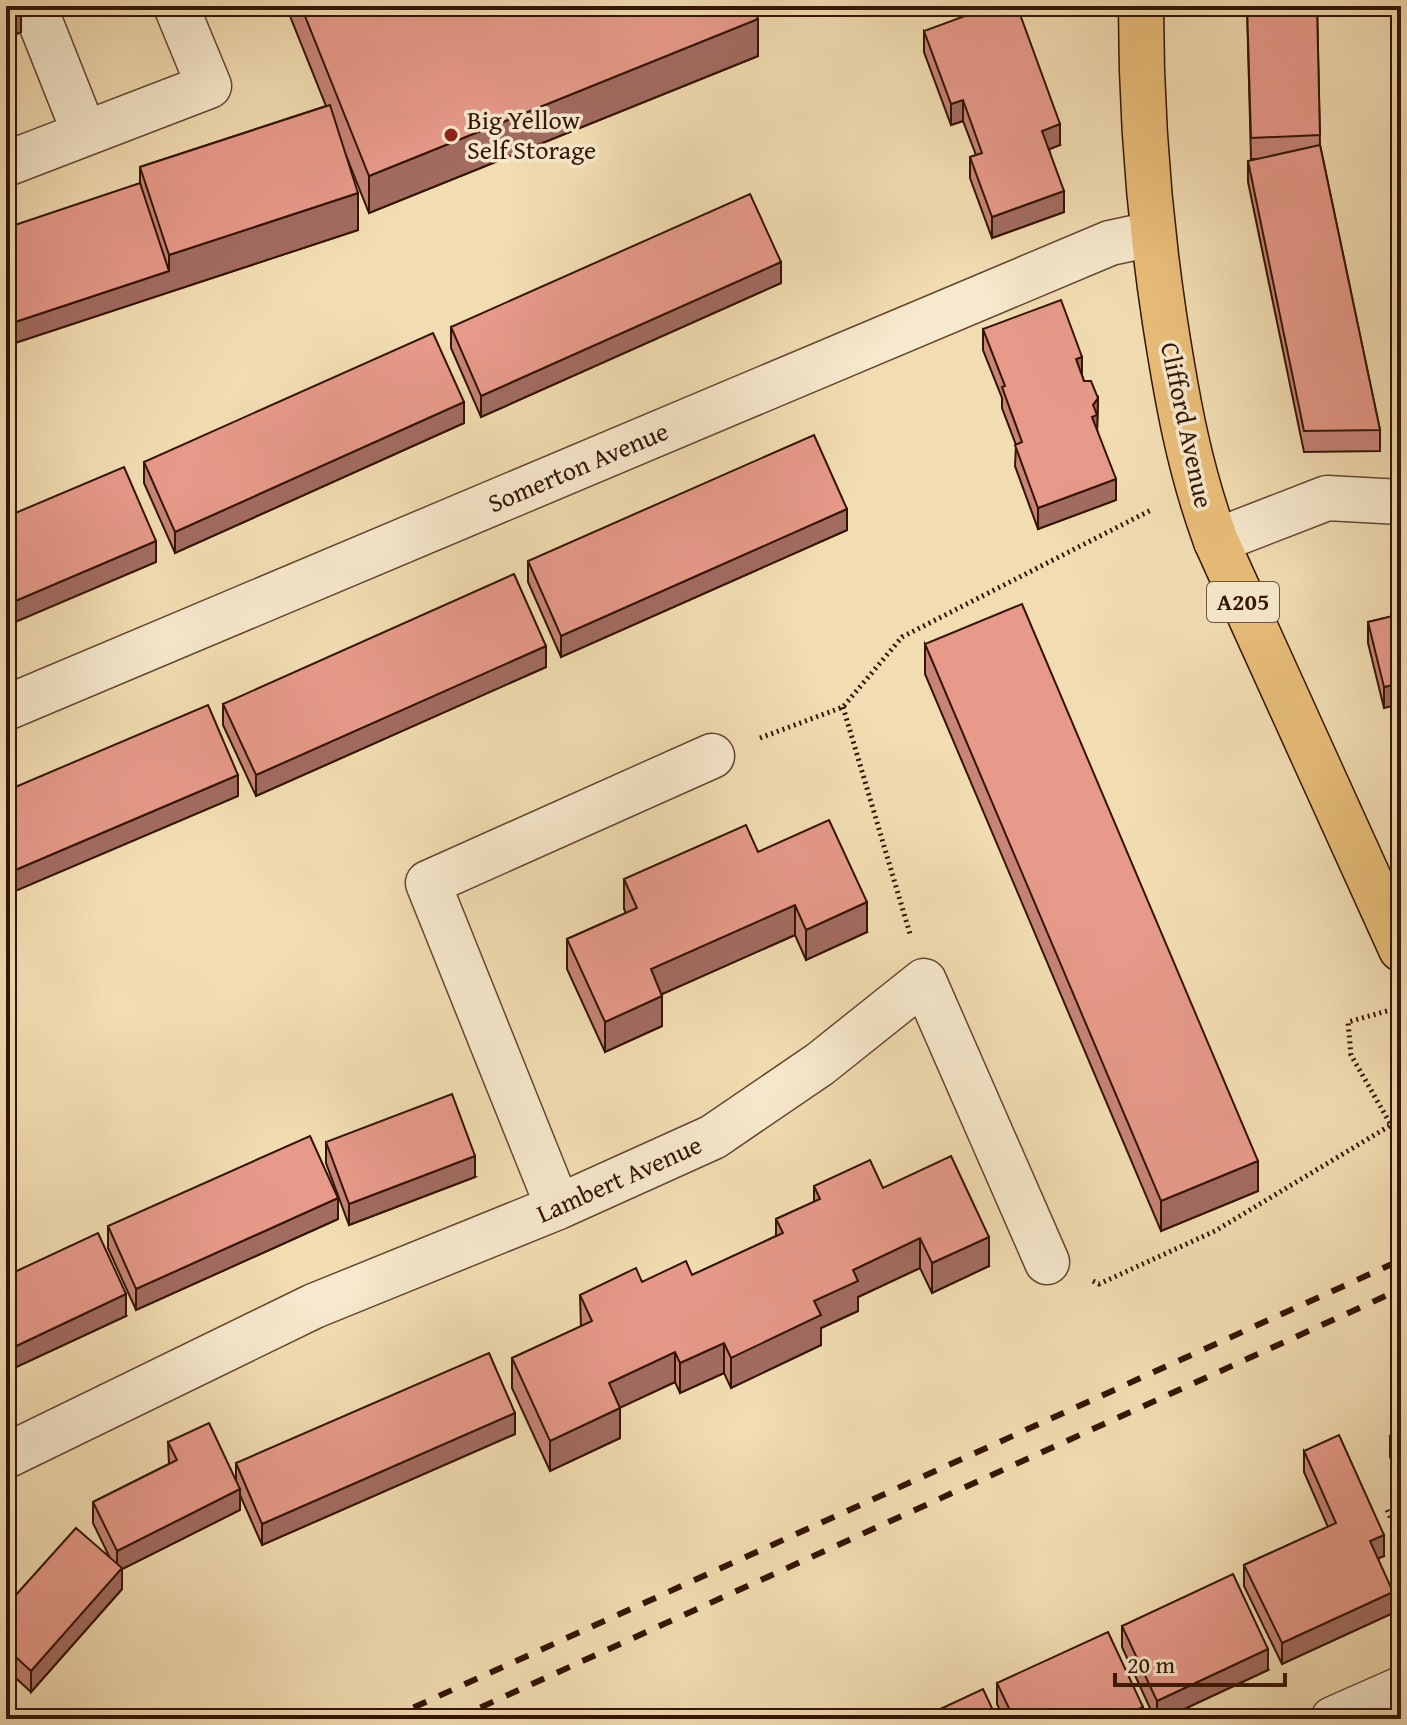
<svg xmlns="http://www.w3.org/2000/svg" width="1407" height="1725" font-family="'Gentium Book Plus',serif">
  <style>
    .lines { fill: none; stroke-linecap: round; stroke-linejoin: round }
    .minor-casing { stroke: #644630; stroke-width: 47 }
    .highway-casing { stroke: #341404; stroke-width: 47 }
    .path { stroke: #341404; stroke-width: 5; stroke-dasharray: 2 4; stroke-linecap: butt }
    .minor { stroke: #f7e9cd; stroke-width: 44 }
    .highway { stroke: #e9be79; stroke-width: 44 }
    .rail { stroke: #341404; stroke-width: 6; stroke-dasharray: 14 14; stroke-linecap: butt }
    .wall { fill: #c78477; stroke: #341404; stroke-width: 2 }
    .shaded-wall { fill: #a26c61; stroke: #341404; stroke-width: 2 }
    .building { fill: #e79a8a; stroke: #341404; stroke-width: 2 }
    .poi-dot { fill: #8f2418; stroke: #f7e9cd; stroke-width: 3 }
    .labels { text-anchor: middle; stroke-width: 7; stroke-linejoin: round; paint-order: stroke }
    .shield { fill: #f7e9cd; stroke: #6e5440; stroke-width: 2 }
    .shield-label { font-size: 24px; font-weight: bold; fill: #341404 }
    .poi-label { font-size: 26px; fill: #341404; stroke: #f7e9cd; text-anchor: start }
    .street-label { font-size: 26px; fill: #341404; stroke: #f7e9cd }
  </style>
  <rect width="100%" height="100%" fill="#f2ddb2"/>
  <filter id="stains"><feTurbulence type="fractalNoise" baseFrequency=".0025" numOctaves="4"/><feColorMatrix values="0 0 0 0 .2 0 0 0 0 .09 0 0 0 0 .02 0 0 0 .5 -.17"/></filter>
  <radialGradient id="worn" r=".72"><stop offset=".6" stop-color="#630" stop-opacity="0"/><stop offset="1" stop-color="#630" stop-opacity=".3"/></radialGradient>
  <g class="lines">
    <defs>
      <path id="minor" d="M34,6L84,132
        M6,164L209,86L176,6
        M1216,541L1327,498L1401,502
        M6,708L1110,243L1152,234
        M558,1207L428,883L712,756
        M6,1456L314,1306L558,1207L713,1137L820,1064L924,981L1047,1262
        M1333,1719L1401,1689"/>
      <path id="highway" d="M1141,6C1141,112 1149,217 1165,322C1177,399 1189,468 1216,541L1401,949"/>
    </defs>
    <use href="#minor" class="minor-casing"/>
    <use href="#highway" class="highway-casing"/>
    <path class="path" d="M843,707L910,934
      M760,738L843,707L902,637L1153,509
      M1093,1281L1099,1284L1215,1231L1391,1125L1351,1055L1348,1022L1401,1007
      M1387,1510L1401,1541"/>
    <use href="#minor" class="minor"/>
    <use href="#highway" class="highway"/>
    <path class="rail" d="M388,1719L1401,1260
      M455,1719L1401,1289"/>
  </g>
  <path class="wall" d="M286,6H752L758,56L369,213L345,153L358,230L169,292L140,183V167L326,106Z
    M1247,6H1317L1320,145L1380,430V451L1304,452L1248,182V161L1257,159H1251Z
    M924,31L1060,145L1049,149L1064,212L992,238L970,178V157L976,155L963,121L951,125L924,52Z
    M781,283L481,417L451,348V327Z
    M983,329L1082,375L1084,381L1098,398L1097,430L1116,500L1038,529L1015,466L1016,445L1002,408V398L983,350Z
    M464,423L175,553L144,483V462Z
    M847,530L561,657L528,582V561Z
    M1401,614L1384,708L1368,643V622Z
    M925,644L1258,1191L1161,1231L925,674Z
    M546,667L256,796L223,725V704Z
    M758,852L867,932L806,960L795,935L662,994V1026L605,1052L567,969V939L626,913L624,909V879Z
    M326,1142L475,1177L349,1225L326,1163Z
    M814,1186L883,1188L989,1266L932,1293L920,1268L858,1297V1311L821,1328V1345L731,1388L724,1373L680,1393L675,1382L620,1407V1438L550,1471L512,1388V1358L581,1327L580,1295L642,1282L692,1275L776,1236V1219L814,1202Z
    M338,1219L136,1310L108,1248V1226Z
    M6,1276L126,1316L10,1370L6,1361Z
    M1401,1430V1482L1390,1457V1436Z
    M515,1434L262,1545L240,1495V1510L122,1569V1589L31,1692L6,1669V1606L110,1558L93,1523V1502L169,1464L168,1442L236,1480V1463Z
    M1304,1451L1384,1556L1378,1558L1393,1613L1282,1664L1244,1586V1565L1328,1527L1304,1472Z
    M1122,1626L1268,1670L1163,1719H1155L1122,1647Z
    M997,1683L1143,1719H1004L997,1704Z"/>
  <path class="shaded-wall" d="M13,6H21V32L6,39V9Z
    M758,19V56L369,213V176Z
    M963,100V121L951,125V104Z
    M1060,124V145L1042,152V131Z
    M1064,191V212L992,238V217Z
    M358,193V230L6,346V325L169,271V255Z
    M781,262V283L481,417V396Z
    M1082,357V378L1076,359Z
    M1098,398L1097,436L1092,417L1093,405Z
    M464,402V423L175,553V532Z
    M1116,479V500L1038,529V508Z
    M847,509V530L561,657V636Z
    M156,541V562L6,626V605Z
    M546,646V667L256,796V775Z
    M1401,683V704L1384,708V687Z
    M238,775V796L6,895V874Z
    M867,902V932L806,960V930Z
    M795,905V935L651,999V969Z
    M662,996V1026L605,1052V1022Z
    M475,1156V1177L349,1225V1204Z
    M1258,1161V1191L1161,1231V1201Z
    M338,1198V1219L136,1310V1289Z
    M989,1237V1266L932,1293V1263Z
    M920,1238V1268L858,1297V1311L821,1328V1345L731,1388V1358L814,1301L853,1270Z
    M126,1294V1316L10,1370V1349Z
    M724,1343V1373L680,1393V1363Z
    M675,1352V1382L609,1413V1383Z
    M620,1408V1438L550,1471V1441Z
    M515,1413V1434L262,1545V1524Z
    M240,1489V1510L122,1569V1589L31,1692V1671L117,1572V1551Z
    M1384,1535V1556L1370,1562V1541Z
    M1393,1592V1613L1282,1664V1643Z
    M1268,1649V1670L1163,1719H1157V1701Z
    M7,1689V1710L6,1711V1690Z
    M1143,1707V1719H1117Z"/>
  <path class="building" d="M301,6H752L758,19L369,176Z
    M992,6H1017L1060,124L1042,131L1064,191L992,217L970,157L982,153L963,100L951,104L924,31Z
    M1247,6H1317L1320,135L1251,138Z
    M330,105L358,193L169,255L140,167Z
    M1320,145L1380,430L1304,431L1248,161Z
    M140,183L169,271L6,325V228Z
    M750,194L781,262L481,396L451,327Z
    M1061,300L1082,357L1076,359L1084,381H1091L1098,398L1093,405L1097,415L1092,417L1116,479L1038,508L1015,445L1022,442L1002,387L1005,386L983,329Z
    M433,333L464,402L175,532L144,462Z
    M814,435L847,509L561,636L528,561Z
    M124,467L156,541L6,605V517Z
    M514,574L546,646L256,775L223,704Z
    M1022,604L1258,1161L1161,1201L925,644Z
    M1401,614V683L1384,687L1368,622Z
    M208,705L238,775L6,874V791Z
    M829,820L867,902L806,930L795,905L651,969L662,996L605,1022L567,939L637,908L624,879L746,825L758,852Z
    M452,1094L475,1156L349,1204L326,1142Z
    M310,1136L338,1198L136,1289L108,1226Z
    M951,1156L989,1237L932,1263L920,1238L853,1270L858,1281L814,1301L821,1315L731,1358L724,1343L680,1363L675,1352L609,1383L620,1408L550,1441L512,1358L592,1321L580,1295L636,1268L642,1282L686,1261L692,1275L783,1233L776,1219L820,1199L814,1186L870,1160L883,1188Z
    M98,1233L126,1294L10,1349L6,1340V1276Z
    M489,1353L515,1413L262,1524L236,1463Z
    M209,1423L240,1489L117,1551L93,1502L177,1460L168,1442Z
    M1401,1430V1461L1390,1436Z
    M1339,1435L1384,1535L1370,1541L1393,1592L1282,1643L1244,1565L1336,1523L1304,1451Z
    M76,1528L122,1568L31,1671L6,1648V1606Z
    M1233,1574L1268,1649L1157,1701L1122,1626Z
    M1108,1632L1143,1707L1117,1719H1014L997,1683Z
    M983,1689L997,1719H919Z"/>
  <circle class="poi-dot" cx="451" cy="135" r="8"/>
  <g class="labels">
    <rect class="shield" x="1207" y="582" width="72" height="40" rx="6"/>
    <g class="shield-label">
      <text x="1243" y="610">A205</text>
    </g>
    <g class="poi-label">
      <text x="467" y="129">Big Yellow<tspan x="467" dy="30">Self Storage</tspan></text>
    </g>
    <g class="street-label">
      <text transform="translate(1187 425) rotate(78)" y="9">Clifford Avenue</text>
      <text transform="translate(578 467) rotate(-23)" y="9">Somerton Avenue</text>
      <text transform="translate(619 1179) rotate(-24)" y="9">Lambert Avenue</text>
    </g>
  </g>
  <rect width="1407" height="1725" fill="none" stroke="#f2ddb2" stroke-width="32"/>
  <rect x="8" y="8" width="1391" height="1709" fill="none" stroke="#341404" stroke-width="4"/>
  <rect x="16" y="16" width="1375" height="1693" fill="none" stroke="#341404" stroke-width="2"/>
  <path d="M1115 1673v12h170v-12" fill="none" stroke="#341404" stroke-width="4"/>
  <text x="1127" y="1673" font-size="24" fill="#341404" stroke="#f7e9cd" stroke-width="6" paint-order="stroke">20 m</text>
  <rect width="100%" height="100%" filter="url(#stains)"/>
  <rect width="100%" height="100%" fill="url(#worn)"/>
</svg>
